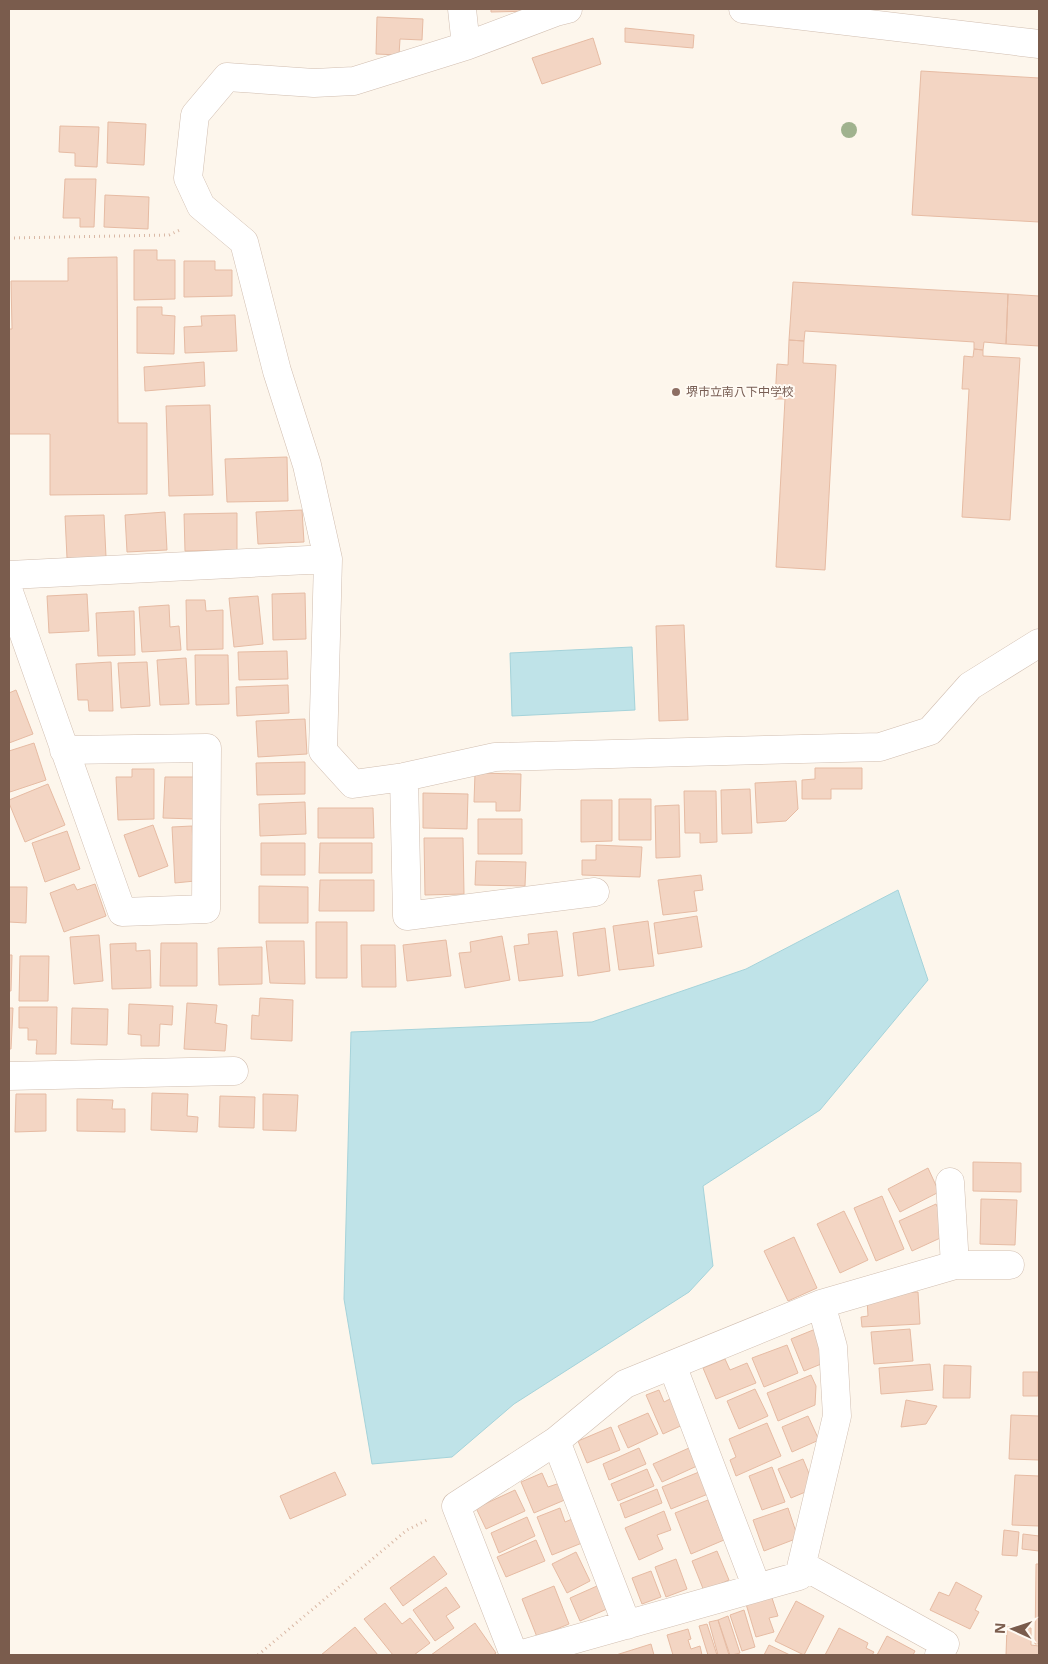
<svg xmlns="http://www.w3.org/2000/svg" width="1048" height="1664" font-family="'Open Sans','Noto Sans JP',sans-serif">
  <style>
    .water { fill: #bfe3e8; stroke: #a5d3da }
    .building { fill: #f3d5c3; stroke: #e6bba3 }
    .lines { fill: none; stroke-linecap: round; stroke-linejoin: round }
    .street-casing { stroke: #d1beb0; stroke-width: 29 }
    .path { stroke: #d9b8a5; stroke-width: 3; stroke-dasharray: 1 4; stroke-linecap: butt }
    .street { stroke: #fff; stroke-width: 28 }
    .tree { fill: #a0b28e }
    .education-dot { fill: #8d6e63; stroke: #fffaf3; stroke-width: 2 }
    .labels { text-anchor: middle; stroke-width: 4; stroke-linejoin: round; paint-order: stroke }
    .education-label { font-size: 12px; fill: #785e54; stroke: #fffaf3; text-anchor: start }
  </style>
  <rect width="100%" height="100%" fill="#fdf6ec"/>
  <path class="water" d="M632,647L635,710L512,716L510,653Z
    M898,890L928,980L820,1110L703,1186L713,1266L689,1292L514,1404L452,1457L372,1464L344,1299L351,1032L592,1022L746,969Z"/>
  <path class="building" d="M491,9H534V11L491,12Z
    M377,17L423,19L422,40L400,39L399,55L376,54Z
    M625,28L694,35L693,48L625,42Z
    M593,38L601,64L542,84L532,58Z
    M921,71L1039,78V222L912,215Z
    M108,122L146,124L144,165L107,163Z
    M60,126L99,127L97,167L75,166V153L59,152Z
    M65,179H96L94,227H80V218H63Z
    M105,195L149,197L148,229L104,227Z
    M134,250H157V260H175V299L134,300Z
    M117,257L118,423H147V494L50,495V434H9V329H12L11,281H68V258Z
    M184,261H215V270H232V296L184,297Z
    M793,282L1008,294L1006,344L984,342L983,350L974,349V342L805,331L804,341L789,340Z
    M1008,294L1039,296V346L1006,344Z
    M137,307H162V315L175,316L174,354L137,353Z
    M235,315L237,351L185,353L184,327L202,326L201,316Z
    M789,340L804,341L803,363L836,365L825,570L776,567L785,399H775L777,364L788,365Z
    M974,349L983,350V356L1020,358L1010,520L962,517L969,389H962L964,356L973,357Z
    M204,362L205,386L145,391L144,367Z
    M210,405L213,495L169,496L166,406Z
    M287,457L288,501L227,502L225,459Z
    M302,510L304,542L258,544L256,512Z
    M165,512L167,550L127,552L125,515Z
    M237,513V550L185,551L184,514Z
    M104,515L106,557L67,558L65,516Z
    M305,593L306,639L273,640L272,594Z
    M87,594L89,631L49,633L47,596Z
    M258,596L263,644L234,647L229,598Z
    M186,600H205L206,611L223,610V649L187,650Z
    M169,605L170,627L179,626L181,650L142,652L139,607Z
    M134,611L135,655L98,656L96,613Z
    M684,625L688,720L659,721L656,626Z
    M287,651L288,679L239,680L238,652Z
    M195,655H228L229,704L196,705Z
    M186,658L189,704L160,705L157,660Z
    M111,662L113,711H89L88,700H78L76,664Z
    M147,662L150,706L121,708L118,663Z
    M288,685L289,713L237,716L236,687Z
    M16,690L33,734L9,743V693Z
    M305,719L307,754L258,757L256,721Z
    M34,743L46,780L10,792L9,788V751Z
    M305,762V794L257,795L256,763Z
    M815,768H862V789H831V799H802V780L815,779Z
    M132,769H154V819L118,820L116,777H132Z
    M475,773L521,774L520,811H496V802H474Z
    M165,777H196L195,819L163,818Z
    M796,781L798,809L786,821L757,823L755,783Z
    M48,784L65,825L25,842L9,803V800Z
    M750,789L752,833L722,834L721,790Z
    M684,791H716L717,842L700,843V833H685Z
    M423,793L468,794L467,829L423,828Z
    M619,799H651V840H619Z
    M581,800H612V841L581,842Z
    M305,802L306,834L260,836L259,804Z
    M679,805L680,857L656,858L655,806Z
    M318,808H373L374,838H318Z
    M478,819H522V854H478Z
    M153,825L168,866L139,877L124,835Z
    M192,826L195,881L175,883L172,827Z
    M67,831L80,869L45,882L32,843Z
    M424,838H463L464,894L425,895Z
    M261,843H305V875H261Z
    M320,843H372V873H319Z
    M596,845L642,847L640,877L582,875V860H596Z
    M476,861L526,862L525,886L475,885Z
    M701,875L703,890L694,891L697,911L663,915L658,880Z
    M320,880H374V911H319Z
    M74,884L77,890L95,884L106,916L64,932L50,893Z
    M259,886L308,887V923H259Z
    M9,887H27L26,923L9,922Z
    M697,916L702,947L658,954L654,923Z
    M648,921L654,966L619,970L613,926Z
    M316,922H347V978H316Z
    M605,928L610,971L578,976L573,933Z
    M557,931L563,976L519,981L514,946L529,944L528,934Z
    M99,935L103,981L74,984L70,937Z
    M502,936L510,980L465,988L459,953L471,952L470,942Z
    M446,940L451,976L407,981L403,945Z
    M266,941H304L305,984L270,983Z
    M136,943V951L150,950L151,988L112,989L110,944Z
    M161,943H197V986H160Z
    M361,945H395L396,987H362Z
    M262,947V984L219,985L218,948Z
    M9,955H12L11,991H9Z
    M20,956H49L48,1001H19Z
    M260,998L293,1000L292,1041L251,1039L252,1015L259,1016Z
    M187,1003L217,1005L215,1023L227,1025L225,1051L184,1049Z
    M129,1004L173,1006L172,1025L160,1024L159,1046H141V1035L128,1034Z
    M19,1007H57L56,1054H36L37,1040H28V1028H19Z
    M9,1008H13L11,1049H9Z
    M72,1008L108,1009L107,1045L71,1044Z
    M152,1093L188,1094L187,1116L198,1117L197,1132L151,1130Z
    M16,1094H46V1131L15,1132Z
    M263,1094L298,1095L296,1131L263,1130Z
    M220,1096L255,1097L254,1128L219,1127Z
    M77,1099L113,1100L112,1109H125V1132L77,1131Z
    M973,1162L1021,1163V1192L973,1191Z
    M928,1168L939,1192L900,1212L888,1189Z
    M882,1196L904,1249L876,1261L854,1208Z
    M981,1199L1017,1200L1015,1245L980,1244Z
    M936,1204L949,1234L912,1251L899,1221Z
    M844,1211L868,1260L840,1273L817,1224Z
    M794,1237L817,1288L788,1301L764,1251Z
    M918,1292L920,1324L862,1327L861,1317L868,1316L867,1299L882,1294Z
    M818,1328L831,1360L804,1371L791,1339Z
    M910,1329L913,1361L874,1364L871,1332Z
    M787,1345L798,1373L764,1387L752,1358Z
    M725,1359L730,1370L747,1363L756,1383L716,1399L703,1368Z
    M930,1364L933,1390L881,1394L879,1368Z
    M944,1365L971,1366L970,1398H943Z
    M1023,1372H1038V1396H1023Z
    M811,1375L816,1386L815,1405L778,1421L767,1393Z
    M755,1389L768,1416L739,1429L727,1401Z
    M659,1390L664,1402L676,1396L687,1423L663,1434L646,1395Z
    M906,1400L937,1406L926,1424L901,1427Z
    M648,1413L658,1434L628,1448L618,1426Z
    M1011,1415L1039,1416V1460L1009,1459Z
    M808,1416L819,1440L792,1452L782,1427Z
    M767,1423L781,1456L736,1476L730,1460L736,1457L729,1439Z
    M611,1427L620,1450L587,1463L578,1441Z
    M639,1448L646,1464L609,1480L603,1464Z
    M689,1448L697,1466L662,1482L653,1464Z
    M803,1459L815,1488L791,1498L778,1469Z
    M772,1467L785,1502L762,1510L749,1476Z
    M647,1469L654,1486L618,1501L611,1484Z
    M335,1472L346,1495L290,1519L280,1496Z
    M699,1472L708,1494L671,1509L662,1487Z
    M542,1473L548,1487L560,1483L567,1499L534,1513L521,1482Z
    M1015,1475L1039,1476V1526L1012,1525Z
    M657,1489L662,1503L625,1518L620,1504Z
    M515,1490L525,1511L486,1529L476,1508Z
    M708,1500L724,1540L691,1554L675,1513Z
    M560,1508L565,1522L577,1517L587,1541L552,1555L537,1517Z
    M788,1508L798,1538L764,1551L753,1520Z
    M664,1511L671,1530L657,1535L663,1549L639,1560L625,1528Z
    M527,1517L535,1536L499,1553L491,1533Z
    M1004,1530L1019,1532L1017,1556L1002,1555Z
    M1023,1534L1039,1536V1551L1022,1549Z
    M536,1540L545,1561L506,1577L497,1557Z
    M717,1551L729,1580L704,1591L692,1561Z
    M576,1552L590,1581L567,1593L552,1564Z
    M434,1556L447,1574L403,1606L390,1588Z
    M676,1559L687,1589L666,1597L655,1567Z
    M1036,1564H1039V1644H1035Z
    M651,1571L661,1597L642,1604L632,1578Z
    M956,1582L982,1596L975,1610L979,1612L970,1629L930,1610L939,1592L949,1596Z
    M554,1586L569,1624L537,1637L522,1599Z
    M597,1586L607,1609L580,1621L570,1598Z
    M446,1587L460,1607L446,1616L454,1628L435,1641L413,1610Z
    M771,1595L778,1616L769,1618L774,1632L756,1637L746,1604Z
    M796,1601L824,1616L804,1655L775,1641Z
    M385,1603L402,1624L410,1618L430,1643L414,1655H393L364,1619Z
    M744,1610L755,1647L742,1651L730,1615Z
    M728,1616L740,1653L732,1655H730L718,1620Z
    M718,1620L729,1655H718L709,1622Z
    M475,1623L496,1653L493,1655H431Z
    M707,1624L717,1655H708L699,1626Z
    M355,1627L378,1655H321Z
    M1007,1627L1031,1628V1645L1039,1646V1655H1006Z
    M839,1628L868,1643L866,1648L874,1652L872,1655H825Z
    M688,1629L691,1639L688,1640L691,1649L700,1646L702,1655H673L667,1635Z
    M887,1636L915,1651L913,1655H877Z
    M651,1644L654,1655H616Z
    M769,1645L790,1655H764Z"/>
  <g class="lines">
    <defs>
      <path id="street" d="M462,9L466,46
        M743,9L1039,44
        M328,559L307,465L277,371L244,242L201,206L188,178L195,115L227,77L314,83L354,81L466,46L556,12L568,9
        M9,575L328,559L323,751L353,784L404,777L495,757L880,747L930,731L970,686L1039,643
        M9,592L122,912L206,909L207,748L64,750
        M404,777L407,916L595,892
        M9,1076L234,1071
        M950,1182L955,1265
        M672,1365L757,1588
        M556,1441L627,1625
        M802,1565L945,1644L939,1655
        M514,1655L456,1506L556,1441L625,1384L821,1304L955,1265H1010
        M519,1655L799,1576L837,1416L833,1347L821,1304"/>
    </defs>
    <use href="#street" class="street-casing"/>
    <path class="path" d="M9,238L169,235L182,229
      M258,1655L407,1530L429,1519"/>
    <use href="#street" class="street"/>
  </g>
  <circle class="tree" cx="849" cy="130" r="8"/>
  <circle class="education-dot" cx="676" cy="392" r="5"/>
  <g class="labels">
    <g class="education-label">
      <text x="686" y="396">堺市立南八下中学校</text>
    </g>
  </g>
  <rect width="1048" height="1664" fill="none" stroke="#7a5c4d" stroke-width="20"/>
  <g transform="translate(1013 1629) rotate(273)" stroke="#fffaf3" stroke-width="4" paint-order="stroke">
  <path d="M0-4L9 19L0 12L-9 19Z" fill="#7a5c4d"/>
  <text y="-8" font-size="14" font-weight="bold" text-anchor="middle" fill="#7a5c4d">N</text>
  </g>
</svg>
